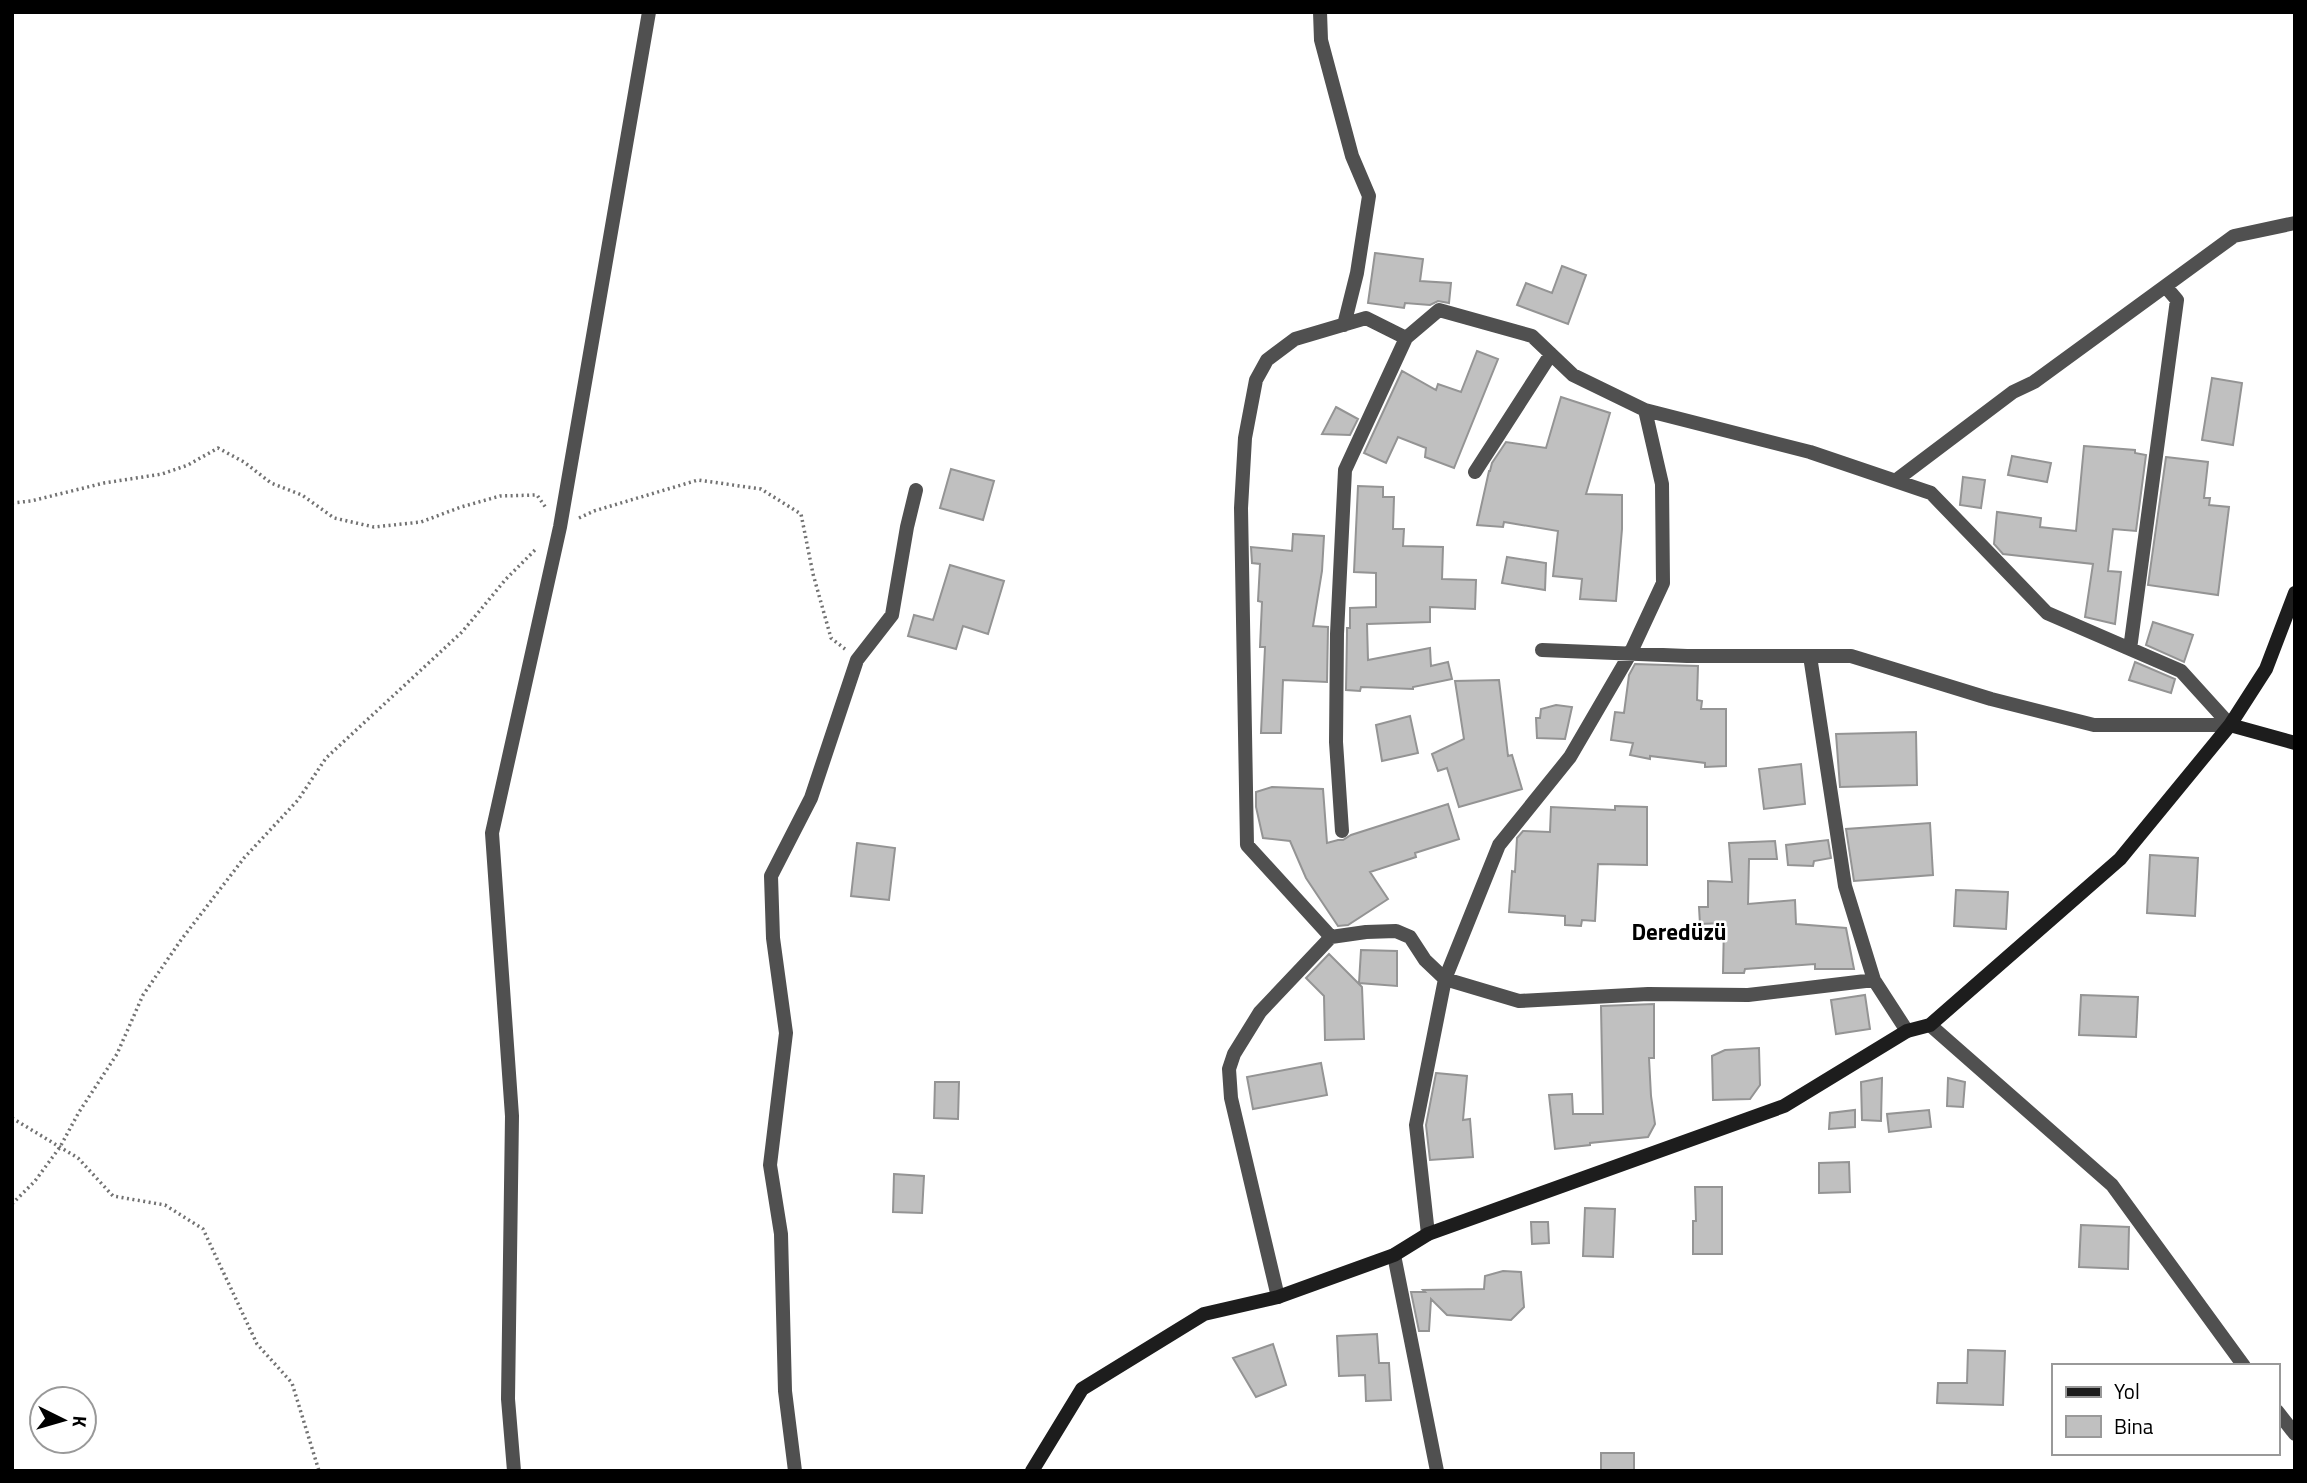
<svg xmlns="http://www.w3.org/2000/svg" width="2307" height="1483" font-family="'Titillium Web',sans-serif">
  <style>
    .building { fill: #c0c0c0; stroke: #949494; stroke-width: 2 }
    .lines { fill: none; stroke-linecap: round; stroke-linejoin: round }
    .path { stroke: #727272; stroke-width: 3.5; stroke-dasharray: 2 3.5; stroke-linecap: butt }
    .street { stroke: #505050; stroke-width: 14 }
    .secondary { stroke: #1d1d1d; stroke-width: 14 }
    .labels { text-anchor: middle; stroke-width: 5; stroke-linejoin: round; paint-order: stroke }
    .quarter-label { font-size: 23px; font-weight: bold; fill: #000; stroke: #fff }
  </style>
  <rect width="100%" height="100%" fill="#fff"/>
  <path class="building" d="M1375,253L1423,259L1420,281L1451,283L1449,303L1438,301L1430,305L1405,303L1404,308L1368,303Z
    M1562,266L1586,275L1568,324L1517,305L1526,283L1552,293Z
    M1477,351L1498,359L1454,468L1425,457L1426,448L1398,437L1386,463L1364,453L1402,371L1436,390L1438,384L1461,392Z
    M2212,378L2242,383L2233,445L2202,440Z
    M1561,397L1610,413L1586,494L1622,495V529L1616,601L1580,599L1582,579L1553,576L1558,531L1504,522L1503,527L1477,525L1489,471H1490L1492,463L1506,442L1546,448Z
    M1336,407L1358,419L1350,435L1322,434Z
    M2084,446L2135,450V453L2146,455L2136,531L2113,529L2108,571L2121,572L2115,624L2085,617L2093,564L2003,554L1994,544L1997,512L2041,518L2040,527L2076,531Z
    M2012,456L2051,463L2047,482L2008,475Z
    M2166,457L2208,462L2204,498H2210L2209,505L2229,507L2218,595L2148,585Z
    M951,469L994,481L983,520L940,508Z
    M1963,477L1985,480L1981,508L1960,505Z
    M1358,486L1383,487V497H1394L1393,529H1404L1403,546L1443,547L1442,579L1476,580L1475,609L1430,607V622L1367,624L1368,660L1430,648L1431,666L1448,662L1452,679L1413,687V689L1361,687L1360,691L1346,690L1347,634V628H1350V608L1376,607V573L1354,572Z
    M1293,534L1324,536L1322,571L1313,626L1328,627L1327,682L1283,680L1281,733H1261L1265,647H1260L1262,602L1258,601L1260,564L1252,563L1251,547L1292,551Z
    M1507,557L1546,563L1545,590L1502,583Z
    M950,565L1004,581L988,634L963,626L956,649L908,636L914,615L933,620Z
    M2153,622L2193,635L2184,662L2146,645Z
    M2135,662L2175,679L2171,693L2129,680Z
    M1635,664L1698,666L1697,700L1702,701L1701,709H1726V766L1705,767V763L1650,756V759L1630,755L1633,743L1611,740L1615,712L1624,713L1629,675Z
    M1499,680L1508,756L1512,755L1522,789L1459,807L1447,768L1438,771L1432,754L1464,739L1455,681Z
    M1556,705L1572,707L1565,739L1537,738L1536,718H1540L1541,709Z
    M1410,716L1418,753L1382,761L1376,725Z
    M1916,732L1917,785L1840,787L1836,734Z
    M1801,764L1805,804L1764,809L1759,769Z
    M1272,787L1323,789L1327,843L1338,840H1343L1351,835L1448,804L1459,839L1415,853L1416,857L1370,872L1388,899L1348,925L1338,926L1306,878L1290,841L1263,838L1256,807V792Z
    M1615,806L1647,807V865L1598,864L1595,921L1582,920L1581,926L1565,925V916L1509,912L1512,871L1515,872L1517,838L1523,831L1550,832L1551,807L1615,810Z
    M1930,823L1933,875L1854,881L1846,829Z
    M1828,840L1831,858L1814,861L1813,866L1788,865L1786,845Z
    M1775,841L1777,859H1749L1748,904L1795,900L1796,924L1846,928L1854,969H1815V964L1745,969L1744,973H1723L1724,923L1700,924L1699,907H1708V881L1732,882L1729,843Z
    M857,843L895,848L889,900L851,896Z
    M2150,855L2198,858L2195,916L2147,913Z
    M1956,890L2008,892L2006,929L1954,926Z
    M1361,950L1397,951V986L1359,983Z
    M1329,954L1362,987L1364,1039L1325,1040L1324,996L1306,978Z
    M1865,995L1870,1029L1836,1034L1831,1000Z
    M2081,995L2138,997L2136,1037L2079,1035Z
    M1654,1004V1058H1649L1651,1096L1655,1124L1648,1137L1590,1143V1145L1555,1149L1549,1095L1572,1094L1573,1114H1603L1601,1006Z
    M1759,1048L1760,1085L1750,1099L1713,1100L1712,1056L1725,1050Z
    M1321,1063L1327,1095L1253,1109L1247,1077Z
    M1436,1073L1467,1076L1463,1120L1470,1119L1473,1157L1430,1160L1426,1125Z
    M1882,1078L1881,1121L1862,1120L1861,1082Z
    M1948,1078L1965,1082L1963,1107L1947,1106Z
    M935,1082H959L958,1119L934,1118Z
    M1855,1110V1127L1829,1129L1830,1113Z
    M1929,1110L1931,1127L1889,1132L1887,1114Z
    M1849,1162L1850,1192L1819,1193V1163Z
    M894,1174L924,1176L922,1213L893,1212Z
    M1695,1187H1722V1254H1693V1221H1696Z
    M1585,1208L1615,1209L1613,1257L1583,1256Z
    M1531,1222H1548L1549,1243L1532,1244Z
    M2081,1225L2129,1227L2128,1269L2079,1267Z
    M1503,1271L1521,1272L1524,1307L1511,1320L1447,1315L1431,1299L1429,1331H1419L1411,1292H1425L1423,1290L1484,1289L1485,1276Z
    M1377,1334L1379,1363H1389L1391,1400L1366,1401L1365,1375L1339,1376L1337,1336Z
    M1273,1344L1286,1385L1256,1397L1233,1358Z
    M1968,1350L2005,1351L2003,1405L1937,1403L1938,1383H1967Z
    M1601,1453H1634V1471H1601Z"/>
  <g class="lines">
    <path class="path" d="M12,503L31,501L104,483L162,474L188,465L218,448L244,462L271,483L302,495L334,518L374,527L421,522L461,507L500,496L537,495L546,508
      M579,518L594,511L698,480L761,489L801,514L813,574L831,638L845,649
      M12,1118L78,1158L113,1196L165,1205L203,1229L257,1344L292,1383L319,1471
      M12,1204L35,1181L60,1147L79,1112L117,1054L143,995L181,940L244,858L298,800L326,758L462,632L506,579L536,549"/>
    <path class="street" d="M1320,12L1321,40L1352,156L1369,196L1357,273L1344,325
      M1406,338L1439,310L1532,336L1573,375L1645,410L1810,452L1931,493L2047,613L2181,671L2230,725
      M1475,472L1551,354
      M1895,481L2013,392L2034,382L2234,236L2295,223
      M2130,649L2177,300L2166,287
      M1542,650L1687,656H1851L1991,699L2094,725H2230
      M1810,656L1845,886L1874,980L1907,1031
      M1331,937L1247,845L1241,508L1245,438L1256,380L1267,360L1295,339L1366,318L1406,338L1345,470L1337,634L1336,742L1342,831
      M1930,1025L2112,1185L2244,1366
      M1428,1234L1416,1125L1445,979L1499,845L1570,757L1630,654L1663,583L1662,484L1645,410
      M1394,1255L1437,1471
      M1278,1297L1231,1098L1229,1069L1234,1054L1260,1012L1331,937L1366,932L1396,931L1410,937L1425,960L1445,979L1519,1001L1648,994L1748,995L1874,980
      M2277,1411L2295,1434
      M514,1471L508,1399L512,1116L492,833L560,527L649,12
      M795,1471L785,1391L781,1234L770,1165L786,1033L773,938L771,876L811,798L857,660L892,615L907,527L916,490"/>
    <path class="secondary" d="M2230,725L2295,743
      M1032,1471L1082,1389L1204,1314L1278,1297L1394,1255L1428,1234L1784,1106L1907,1031L1930,1025L2120,859L2230,725L2266,669L2295,593"/>
  </g>
  <g class="labels">
    <g class="quarter-label">
      <text x="1679" y="940">Deredüzü</text>
    </g>
  </g>
  <rect width="2307" height="1483" fill="none" stroke="#000000" stroke-width="28"/>
  <rect x="2052" y="1364" width="228" height="91" fill="#ffffff" stroke="#999999" stroke-width="2"/>
  <rect x="2066" y="1387" width="35" height="10" fill="#1d1d1d" stroke="#999999" stroke-width="2"/>
  <text x="2114" y="1399" font-size="21" fill="#000000">Yol</text>
  <rect x="2066" y="1416" width="35" height="21" fill="#c0c0c0" stroke="#999999" stroke-width="2"/>
  <text x="2114" y="1434" font-size="21" fill="#000000">Bina</text>
  <g transform="translate(63 1420) rotate(95)"><circle r="33" fill="#ffffff" stroke="#999999" stroke-width="2"/>
  <path d="M0-5L12 26L0 18L-12 26Z" fill="#000000"/>
  <text y="-10" font-size="19" font-weight="bold" text-anchor="middle" fill="#000000">K</text>
  </g>
</svg>
